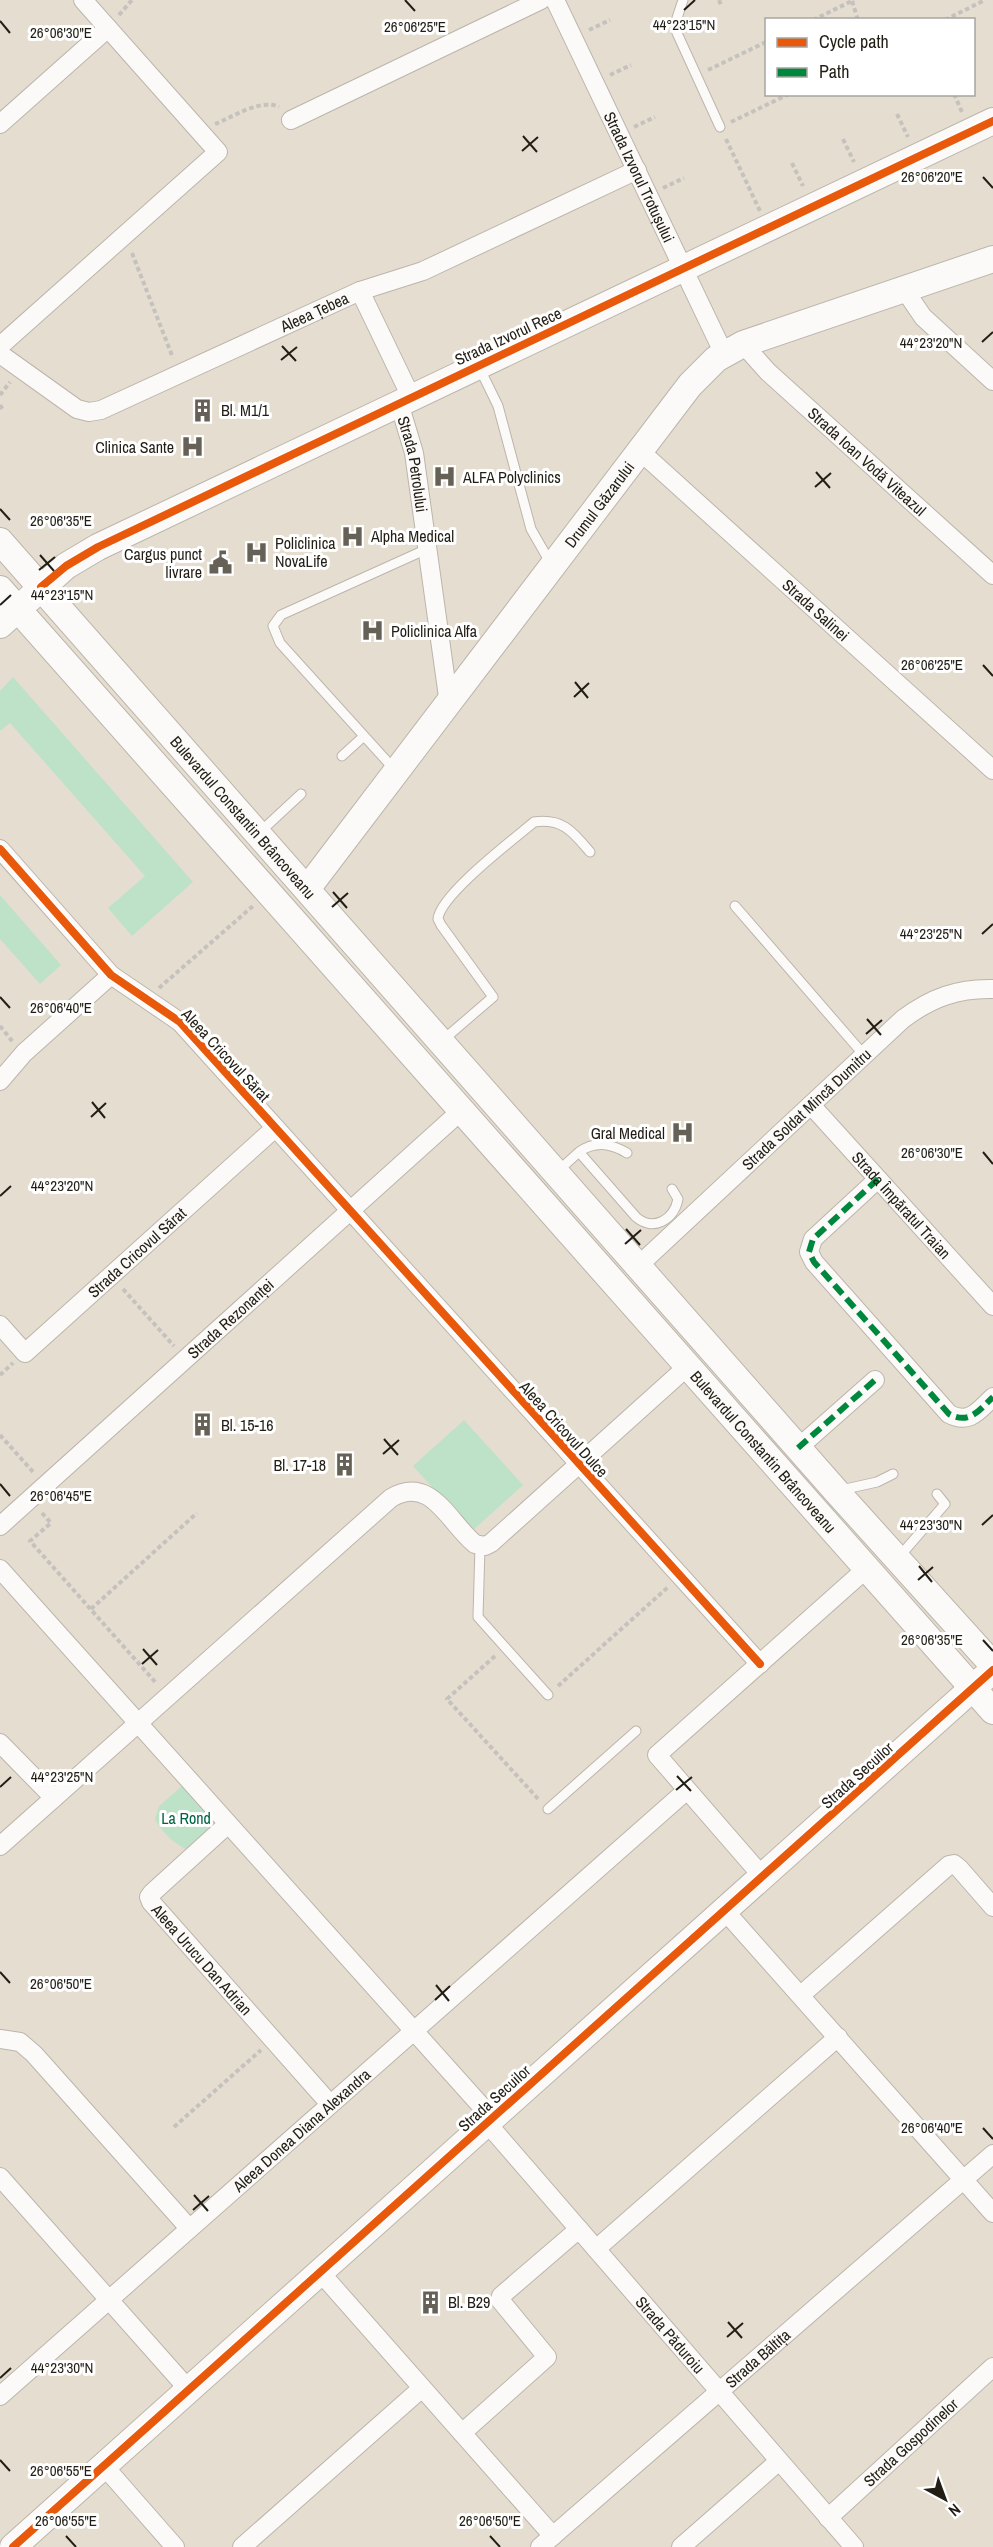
<svg xmlns="http://www.w3.org/2000/svg" width="993" height="2547" font-family="'Archivo Narrow',sans-serif">
  <style>
    .green { fill: #bde2c8 }
    .lines { fill: none; stroke-linecap: round; stroke-linejoin: round }
    .lane-casing { stroke: #bcb5ab; stroke-width: 11 }
    .street-casing { stroke: #bcb5ab; stroke-width: 20 }
    .secondary-casing { stroke: #bcb5ab; stroke-width: 28 }
    .path { stroke: #c5c2be; stroke-width: 4; stroke-dasharray: 4.5 3; stroke-linecap: butt }
    .lane { stroke: #fbfaf8; stroke-width: 9 }
    .street { stroke: #fbfaf8; stroke-width: 18 }
    .secondary { stroke: #fbfaf8; stroke-width: 26 }
    .quiet { stroke: #00873e; stroke-width: 6; stroke-dasharray: 12 6; stroke-linecap: butt }
    .cycleway-casing { stroke: #fff; stroke-width: 11 }
    .cycleway { stroke: #e8590c; stroke-width: 8 }
    .ticks { fill: none; stroke: #221e15; stroke-width: 2 }
    .labels { text-anchor: middle; stroke-width: 6; stroke-linejoin: round; paint-order: stroke }
    .street-label { font-size: 16px; fill: #221e15; stroke: #fff }
    .poi-label { font-size: 16px; fill: #221e15; stroke: #fff; text-anchor: start }
    .park-label { font-size: 16px; fill: #006443; stroke: #fff }
    .ticks-label { font-size: 15px; text-anchor: middle; fill: #221e15; stroke: #fff; stroke-width: 6; stroke-linejoin: round; paint-order: stroke }
  </style>
  <rect width="100%" height="100%" fill="#e5ddd0"/>
  <path class="green" d="M13,677L193,882L132,936L108,908L145,876L10,723L0,731V691Z
    M0,895L61,965L40,984L0,939Z
    M464,1420L523,1485L472,1531L413,1466Z
    M189,1780L228,1824L195,1854C178,1846 164,1836 155,1819L159,1806Z"/>
  <g class="lines">
    <defs>
      <path id="lane" d="M683,0L677,18V33L720,127
        M479,367L498,406L531,529L551,564
        M342,756L364,736
        M394,769L280,643L273,626L281,615L427,549
        M259,833L301,794
        M735,906L864,1055
        M443,1040L493,997L441,925L438,919C440,895 514,839 534,822C563,818 573,832 590,852
        M627,1153C610,1143 595,1141 579,1152L636,1217C653,1232 674,1220 678,1199L672,1189
        M558,1171L579,1152
        M841,1490L877,1482L893,1474
        M480,1546L478,1617L548,1695
        M899,1557L945,1504L937,1494
        M548,1809L636,1731"/>
      <g id="street">
        <path id="s1" d="M555,0L724,354"/>
        <path d="M291,120L541,0"/>
        <path d="M0,124L108,28"/>
        <path d="M904,289L923,317L993,381"/>
        <path d="M360,291L411,397"/>
        <path id="s2" d="M743,344L768,372L993,575"/>
        <path d="M0,346L218,152L83,0"/>
        <path id="s3" d="M0,354L77,409L89,412L101,410L360,291L423,271L637,170"/>
        <path id="s4" d="M399,403L414,453L449,704"/>
        <path id="s5" d="M640,451L993,770"/>
        <path d="M0,849L111,975L180,1022L760,1664"/>
        <path d="M0,1081L24,1053L111,975"/>
        <path id="s6" d="M811,1105L993,1306"/>
        <path d="M878,1179L813,1239L809,1252L814,1262L949,1414C970,1425 979,1410 993,1397"/>
        <path id="s7" d="M638,1266L903,1019C931,998 958,988 993,989"/>
        <path id="s8" d="M0,1325L25,1353L275,1128"/>
        <path d="M798,1448L875,1380"/>
        <path id="s9" d="M0,1526L462,1110"/>
        <path d="M0,1569L492,2118"/>
        <path d="M0,1743L54,1798"/>
        <path id="s10" d="M228,1824L152,1893L149,1897L151,1902L330,2104"/>
        <path d="M0,1846L391,1498C431,1474 449,1523 475,1544L485,1546L491,1543L688,1366"/>
        <path d="M763,1877L657,1755L866,1569"/>
        <path d="M725,1911L993,2213"/>
        <path d="M801,1995L949,1865L954,1864L959,1868L993,1907"/>
        <path d="M0,2039L20,2042L34,2054L189,2228"/>
        <path id="s11" d="M487,2123L854,2547"/>
        <path d="M0,2177L189,2390"/>
        <path d="M596,2249L838,2037"/>
        <path d="M320,2272L553,2536"/>
        <path id="s12" d="M0,2396L687,1790"/>
        <path d="M462,2433L547,2357L500,2300L501,2296L579,2229"/>
        <path d="M104,2466L175,2547"/>
        <path id="s13" d="M828,2518L993,2367"/>
        <path d="M242,2547L422,2388"/>
        <path id="s14" d="M540,2547L993,2154"/>
        <path d="M681,2547L779,2461"/>
      </g>
      <g id="secondary">
        <path id="s15" d="M0,541L836,1491L993,1665"/>
        <path id="s16" d="M0,589L993,1711"/>
        <path d="M0,625L66,566L98,547L993,121"/>
        <path id="s17" d="M307,889L690,385L716,359L743,344L993,259"/>
        <path d="M13,2547L984,1678"/>
      </g>
    </defs>
    <use href="#lane" class="lane-casing"/>
    <use href="#street" class="street-casing"/>
    <use href="#secondary" class="secondary-casing"/>
    <path class="path" d="M719,0L721,5
      M852,1L858,20
      M119,15L132,0
      M813,20L854,0
      M945,20L985,0
      M589,30L610,20
      M708,70L766,42
      M610,75L631,65
      M954,94L962,112
      M897,114L908,137
      M731,122L789,94
      M215,124C233,117 261,98 279,107
      M634,127L655,117
      M726,139L760,211
      M843,139L854,162
      M792,163L803,186
      M663,188L684,178
      M132,253L173,358
      M0,395L10,382
      M0,405L3,410
      M159,988L253,906
      M0,1026L13,1042
      M123,1289L174,1346
      M0,1375L13,1363
      M0,1435L34,1473
      M42,1513L51,1523L30,1541L157,1684
      M91,1609L197,1513
      M495,1656L447,1699L540,1801
      M558,1686L668,1587
      M174,2127L261,2050"/>
    <use href="#lane" class="lane"/>
    <use href="#street" class="street"/>
    <use href="#secondary" class="secondary"/>
    <path class="quiet" d="M878,1179L813,1239L809,1252L814,1262L949,1414C970,1425 979,1410 993,1397
      M798,1448L875,1380"/>
    <defs>
      <path id="cycleway" d="M41,587L66,566L98,547L993,121
        M0,849L111,975L180,1022L760,1664
        M13,2547L993,1670"/>
    </defs>
    <use href="#cycleway" class="cycleway-casing"/>
    <use href="#cycleway" class="cycleway"/>
  </g>
  <path class="ticks" d="M405,0L415,11M684,10L695,0M0,21L10,33M523,136L537,152M522,151L538,137M983,177L993,188M982,342L993,332M282,346L296,361M281,360L297,347M816,472L830,488M815,487L831,473M0,509L10,520M40,555L54,571M39,570L55,557M0,605L11,595M983,665L993,676M575,682L588,698M574,697L589,683M333,892L347,908M332,907L348,893M982,934L993,924M0,997L10,1008M867,1019L881,1035M866,1034L882,1020M92,1102L105,1118M91,1117L106,1103M983,1152L993,1164M0,1196L11,1186M626,1229L640,1245M625,1244L641,1230M384,1439L398,1455M383,1454L399,1440M0,1484L10,1496M982,1525L993,1515M919,1566L932,1582M918,1580L933,1567M983,1640L993,1651M143,1649L157,1665M142,1664L158,1650M677,1776L691,1791M0,1787L11,1777M676,1790L692,1777M0,1972L10,1983M436,1985L449,2001M435,2000L450,1986M983,2128L993,2139M194,2195L208,2211M193,2210L209,2196M728,2322L742,2338M727,2337L743,2323M0,2378L11,2368M0,2460L10,2471M66,2536L76,2547M490,2536L500,2547"/>
  <defs>
    <symbol id="building-bare" viewBox="-9 -9 18 18"><path d="M-4-6H4V6H1V3H-1V6H-4ZM-2.5-4.3h1.7v1.8h-1.7ZM.8-4.3h1.7v1.8H.8ZM-2.5-1h1.7V.8h-1.7ZM.8-1h1.7V.8H.8Z" fill="#666156" stroke="#fff" stroke-width="2.5" paint-order="stroke"/></symbol>
    <symbol id="hospital-bare" viewBox="-9 -9 18 18"><path d="M-5-5h3v3.5h4V-5h3V5h-3V1.5h-4V5h-3Z" fill="#666156" stroke="#fff" stroke-width="2.5" paint-order="stroke"/></symbol>
    <symbol id="civic-bare" viewBox="-9 -9 18 18"><path d="M-.6-6.5H3V-4.5H.6V-3L4-1V1h2V6H-6V1h2V-1L-.6-3ZM-1.2 2.5V6h2.4V2.5Z" fill="#666156" stroke="#fff" stroke-width="2.5" paint-order="stroke"/></symbol>
  </defs>
  <g fill-rule="evenodd">
    <use href="#building-bare" x="186" y="394" width="33" height="33"/>
    <use href="#hospital-bare" x="176" y="430" width="33" height="33"/>
    <use href="#hospital-bare" x="428" y="460" width="33" height="33"/>
    <use href="#hospital-bare" x="336" y="520" width="33" height="33"/>
    <use href="#hospital-bare" x="240" y="536" width="33" height="33"/>
    <use href="#civic-bare" x="204" y="546" width="33" height="33"/>
    <use href="#hospital-bare" x="356" y="614" width="33" height="33"/>
    <use href="#hospital-bare" x="666" y="1116" width="33" height="33"/>
    <use href="#building-bare" x="186" y="1408" width="33" height="33"/>
    <use href="#building-bare" x="328" y="1448" width="33" height="33"/>
    <use href="#building-bare" x="414" y="2286" width="33" height="33"/>
  </g>
  <g class="labels">
    <g class="street-label">
      <text dy="6" stroke="none"><textPath href="#s1" startOffset="196">Strada Izvorul Trotușului</textPath></text>
      <text dy="6" stroke="none"><textPath href="#s3" startOffset="354">Aleea Țebea</textPath></text>
      <text transform="translate(508 336) rotate(-25)" y="6">Strada Izvorul Rece</text>
      <text dy="6" stroke="none"><textPath href="#s2" startOffset="171">Strada Ioan Vodă Viteazul</textPath></text>
      <text dy="6" stroke="none"><textPath href="#s4" startOffset="63">Strada Petrolului</textPath></text>
      <text dy="6" stroke="none"><textPath href="#s17" startOffset="483">Drumul Găzarului</textPath></text>
      <text dy="6" stroke="none"><textPath href="#s5" startOffset="237">Strada Salinei</textPath></text>
      <text dy="6" stroke="none"><textPath href="#s15" startOffset="368">Bulevardul Constantin Brâncoveanu</textPath></text>
      <text transform="translate(226 1055) rotate(47)" y="6">Aleea Cricovul Sărat</text>
      <text dy="6" stroke="none"><textPath href="#s7" startOffset="230">Strada Soldat Mincă Dumitru</textPath></text>
      <text dy="6" stroke="none"><textPath href="#s6" startOffset="135">Strada Împăratul Traian</textPath></text>
      <text dy="6" stroke="none"><textPath href="#s8" startOffset="188">Strada Cricovul Sărat</textPath></text>
      <text dy="6" stroke="none"><textPath href="#s9" startOffset="310">Strada Rezonanței</textPath></text>
      <text transform="translate(564 1429) rotate(48)" y="6">Aleea Cricovul Dulce</text>
      <text dy="6" stroke="none"><textPath href="#s16" startOffset="1152">Bulevardul Constantin Brâncoveanu</textPath></text>
      <text transform="translate(857 1775) rotate(-42)" y="6">Strada Secuilor</text>
      <text dy="6" stroke="none"><textPath href="#s10" startOffset="190">Aleea Urucu Dan Adrian</textPath></text>
      <text transform="translate(494 2098) rotate(-42)" y="6">Strada Secuilor</text>
      <text dy="6" stroke="none"><textPath href="#s12" startOffset="402">Aleea Donea Diana Alexandra</textPath></text>
      <text dy="6" stroke="none"><textPath href="#s11" startOffset="280">Strada Păduroiu</textPath></text>
      <text dy="6" stroke="none"><textPath href="#s14" startOffset="288">Strada Băltița</textPath></text>
      <text dy="6" stroke="none"><textPath href="#s13" startOffset="112">Strada Gospodinelor</textPath></text>
    </g>
    <g class="poi-label">
      <text x="221" y="416">Bl. M1/1</text>
      <text x="174" y="453" text-anchor="end">Clinica Sante</text>
      <text x="463" y="483">ALFA Polyclinics</text>
      <text x="371" y="542">Alpha Medical</text>
      <text x="275" y="549">Policlinica<tspan x="275" dy="18">NovaLife</tspan></text>
      <text x="202" y="560" text-anchor="end">Cargus punct<tspan x="202" dy="18">livrare</tspan></text>
      <text x="391" y="637">Policlinica Alfa</text>
      <text x="665" y="1139" text-anchor="end">Gral Medical</text>
      <text x="221" y="1431">Bl. 15-16</text>
      <text x="326" y="1471" text-anchor="end">Bl. 17-18</text>
      <text x="448" y="2308">Bl. B29</text>
    </g>
    <g class="park-label">
      <text x="186" y="1824">La Rond</text>
    </g>
  </g>
  <g class="ticks-label">
    <text x="684" y="30">44°23'15"N</text>
    <text x="415" y="32">26°06'25"E</text>
    <text x="61" y="38">26°06'30"E</text>
    <text x="932" y="182">26°06'20"E</text>
    <text x="931" y="348">44°23'20"N</text>
    <text x="61" y="526">26°06'35"E</text>
    <text x="62" y="600">44°23'15"N</text>
    <text x="932" y="670">26°06'25"E</text>
    <text x="931" y="939">44°23'25"N</text>
    <text x="61" y="1013">26°06'40"E</text>
    <text x="932" y="1158">26°06'30"E</text>
    <text x="62" y="1191">44°23'20"N</text>
    <text x="61" y="1501">26°06'45"E</text>
    <text x="931" y="1530">44°23'30"N</text>
    <text x="932" y="1645">26°06'35"E</text>
    <text x="62" y="1782">44°23'25"N</text>
    <text x="61" y="1989">26°06'50"E</text>
    <text x="932" y="2133">26°06'40"E</text>
    <text x="62" y="2373">44°23'30"N</text>
    <text x="61" y="2476">26°06'55"E</text>
    <text x="66" y="2526">26°06'55"E</text>
    <text x="490" y="2526">26°06'50"E</text>
  </g>
  <rect x="765" y="18" width="210" height="78" fill="#ffffff" stroke="#a7a5a1" stroke-width="1.5"/>
  <rect x="777" y="38" width="30" height="9" fill="#e8590c" stroke="#a7a5a1" stroke-width="1.5"/>
  <text x="819" y="48" font-size="18" fill="#221e15">Cycle path</text>
  <rect x="777" y="68" width="30" height="9" fill="#00873e" stroke="#a7a5a1" stroke-width="1.5"/>
  <text x="819" y="78" font-size="18" fill="#221e15">Path</text>
  <g transform="translate(945 2499) rotate(139)" stroke="#ffffff" stroke-width="4.5" paint-order="stroke">
  <path d="M0-4.5L10 22L0 15L-10 22Z" fill="#221e15"/>
  <text y="-9" font-size="16" font-weight="bold" text-anchor="middle" fill="#221e15">N</text>
  </g>
</svg>
